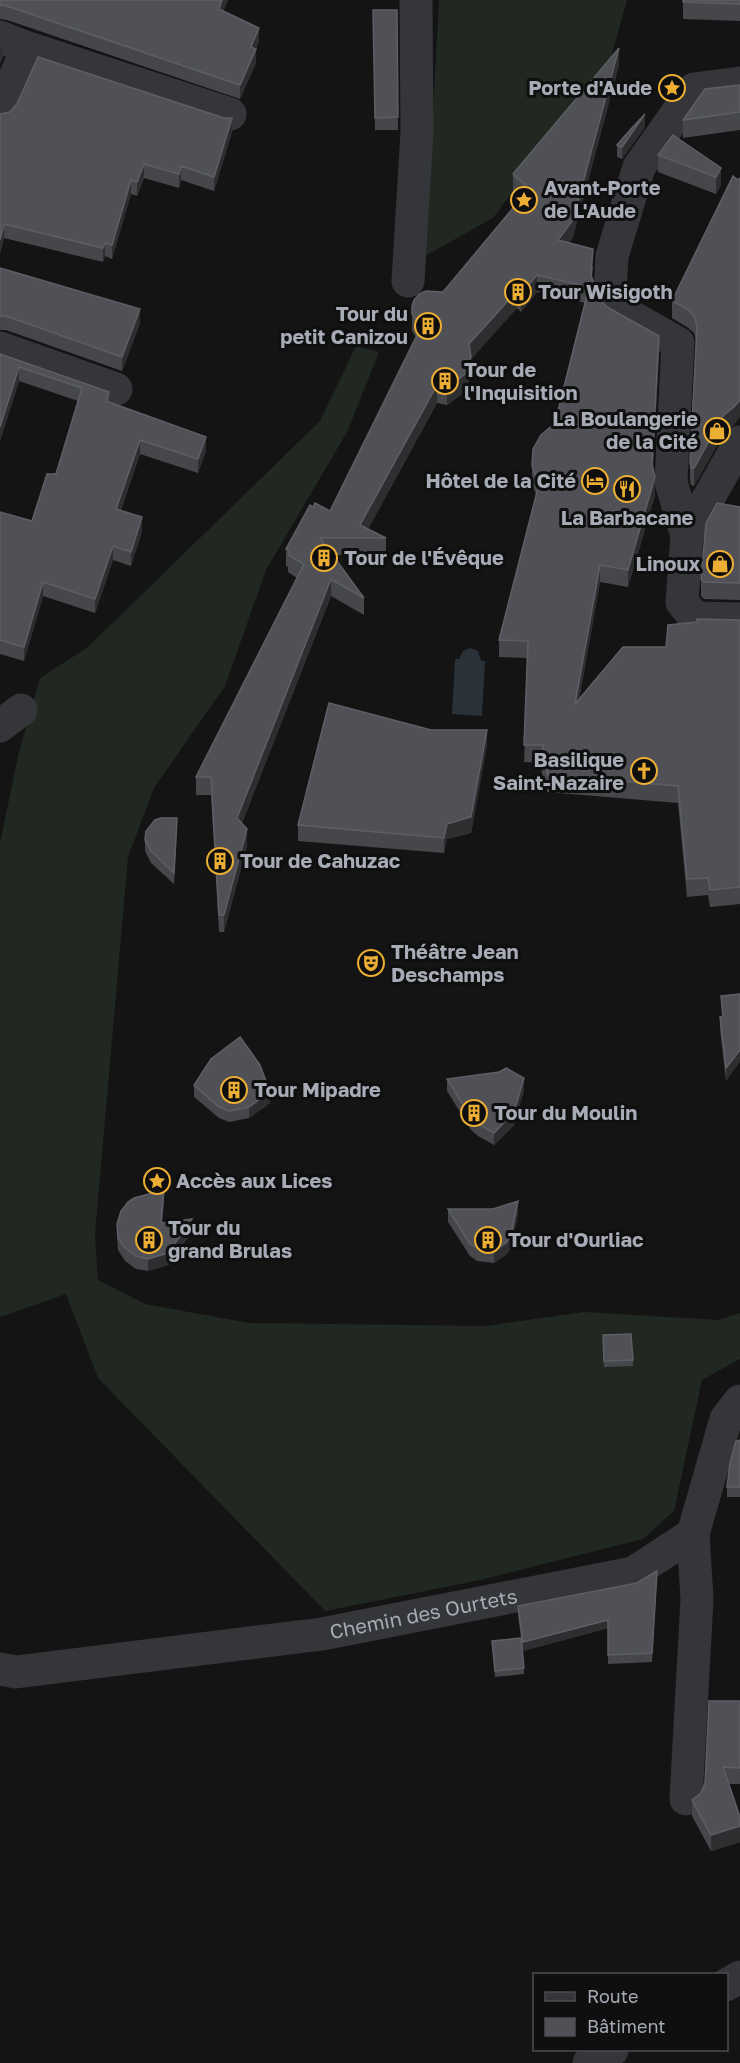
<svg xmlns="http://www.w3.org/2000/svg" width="740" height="2063" font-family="'Golos Text',sans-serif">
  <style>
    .grass { fill: #202821 }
    .water { fill: #2a3239 }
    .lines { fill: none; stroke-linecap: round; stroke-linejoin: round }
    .minor { stroke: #35363a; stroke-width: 33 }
    .wall { fill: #45474a }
    .shaded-wall { fill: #2d2e30 }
    .building { fill: #505156; stroke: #5d5f64; stroke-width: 1.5 }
    .labels { text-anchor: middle; stroke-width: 6; stroke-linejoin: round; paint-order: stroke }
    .poi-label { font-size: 20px; font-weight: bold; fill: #a6abb5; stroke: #0f0f10; text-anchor: start }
    .street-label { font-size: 20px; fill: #a6abb5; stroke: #0f0f10 }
  </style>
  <rect width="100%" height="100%" fill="#141415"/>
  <path class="grass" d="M439,0H627L604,83L513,191L493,218L425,256Z
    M356,346L379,352L347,432L266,570L225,686L154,788L128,857L95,1234L98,1280L145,1304L249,1323L486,1326L584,1312L718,1320L740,1313V1359L702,1380L674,1511L643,1539L480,1580L325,1611L98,1378L66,1294L0,1317V843L18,756L40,678L88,647L320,421Z"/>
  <path class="water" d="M470,648L478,651L481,661H485L482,716L452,714L455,659H459L463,651Z"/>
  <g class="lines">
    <g class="minor">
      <path d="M0,37L28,48L230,114"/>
      <path d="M740,83L694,89L639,167L612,256L610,293L616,308L678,343L671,482L687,536L682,602L695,618L740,619"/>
      <path d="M0,110L28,48"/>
      <path d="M408,281L417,132L416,0"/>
      <path d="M0,348L116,389"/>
      <path d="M687,536L740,442"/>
      <path d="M0,726L21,710"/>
      <path id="s1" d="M0,1669L16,1672L322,1634L633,1573L693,1534L726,1419L740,1401"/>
      <path d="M686,1799L697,1599L693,1534"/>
      <path d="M726,1985L740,1977"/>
      <path d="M589,2063L612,2050"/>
    </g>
  </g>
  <path class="wall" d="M0,0H228L223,11L259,42L256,49V63L240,99L7,20L0,19Z
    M683,0H740V21L683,19Z
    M373,10H397L398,130H375Z
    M619,65L573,237L569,243L593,267L592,277L599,298L607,307L659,354L653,467L655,495L628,587L600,582L579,700L666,647L740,620V904L710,907L708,895L687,897L678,803L547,792V786H541L542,763L524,762L528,658L499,657V640L536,494L532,484V466L555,423L585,303L537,292L521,312L517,308L471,359V374L465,392L447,405L437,403L368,529L386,538V555H333L364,598V615L331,596L242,823L247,846L224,932H219L211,795H196V777L297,578L288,572V567L286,566V549L330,511L416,337L412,331V306L443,292L521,199L513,191V174Z
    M740,85V130L683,138V120Z
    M0,114L232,132L214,191L181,180L179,188L144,178L137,196L131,194L112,259L105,256L103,262L4,238L0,254Z
    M645,127L622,159L617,157V145Z
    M658,155L721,168V185L716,194L658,172Z
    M738,180L734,425L724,433L694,486L691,485L690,480V462L696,341L694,333L687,327L672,318V301Z
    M0,268L140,323L122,371L6,330H0Z
    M0,354L109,392V402L206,451L198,473L140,454L121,510L142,531L131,566L113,560L95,613L43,596L24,661L0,654V512L32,521L56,474L78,401L19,381L0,441Z
    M740,507V600L704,599L701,596V579Z
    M487,745L471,833L447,839L444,853L298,841V825Z
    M177,829L174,884L151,863L145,851V840Z
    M740,994L726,1081L720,1029V1017L722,1016L721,996Z
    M447,1079L524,1090L514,1125L494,1145L478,1136L471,1130L447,1091Z
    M194,1085L270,1103L249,1118L229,1122L219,1118L194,1097Z
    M164,1202L162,1223L192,1232L168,1265L148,1271L136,1269L125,1261L118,1250L117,1236V1224Z
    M448,1209L518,1214L511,1248L506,1255L494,1263L477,1261L470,1256L448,1222Z
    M603,1335L633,1360V1366L604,1367Z
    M740,1440V1497H727V1487Z
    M657,1580L652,1662L608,1664V1628L523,1651L524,1674L495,1677L492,1641L521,1638L518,1615V1606Z
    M740,1701V1784H729L740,1817V1842L711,1851L692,1816V1800L701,1793Z"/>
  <path class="shaded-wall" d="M222,0H228L219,23V9Z
    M259,28V42L256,49V63L240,99V85L251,47Z
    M3,44V58L0,64V50Z
    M619,48V65L573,237L558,257V240Z
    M645,114V127L622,159V147Z
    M232,118V132L214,191V177Z
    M144,164V178L137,196V182Z
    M181,166V180L179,188V174Z
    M721,168V185L716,194V177Z
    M131,180V194L112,259V245Z
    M4,224V238L0,254V240Z
    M105,243V256L103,262V248Z
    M537,275V292L521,312V294Z
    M517,291V308L471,359V374L465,392L447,405V388L469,344Z
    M140,309V323L122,371V357Z
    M659,336V354L652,481V464Z
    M19,367V381L0,441V427Z
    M437,385V403L363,538L360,525Z
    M740,400V417L734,425L724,433L694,486V468L724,415Z
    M206,437V451L198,473V459Z
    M140,440V454L116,523V509Z
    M655,477V495L628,587V570Z
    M142,517V531L131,566V552Z
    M113,546V560L95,613V599Z
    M600,565V582L575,722V704Z
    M331,579V596L237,836V818Z
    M43,582V596L24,661V647Z
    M487,730V745L471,833L447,839L444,853V838L447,824Z
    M247,829V846L224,932V915Z
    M740,1050V1062L726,1081V1068Z
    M524,1078V1090L514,1125L494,1145V1133Z
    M270,1092V1103L249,1118V1107Z
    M164,1190V1202L161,1235V1223Z
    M518,1201V1214L511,1248L506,1255L494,1263V1251Z
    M192,1219V1232L168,1265L148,1271V1259Z
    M608,1620V1628L523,1651V1642Z
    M740,1826V1842L711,1851V1835Z"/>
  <path class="building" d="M0,0H222L219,9L259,28L251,47L256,49L240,85L7,6L0,5Z
    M683,0H740V4L683,2Z
    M373,10H397L398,117L375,118Z
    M619,48L573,220L558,240L593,249L591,275L599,298L607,307L659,336L652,464L655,477L628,570L600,565L575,704L623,647H666L668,625L697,622V619L740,620V887L710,890L708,878L687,879L678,786L547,775V769L541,768L543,745H524L528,641L499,640L539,484L532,466L533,449L541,435L555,423L589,287L537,275L521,294L517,291L469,344L471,357L465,374L447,388L437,385L360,525L386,538H320L364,598L331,579L237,818L247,829L224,915H219L211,777H196L304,564L288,555L290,551L286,549L310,505L313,507L315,503L330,511L421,327L412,314V306L414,300L419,294L426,291L443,292L529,189L513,174Z
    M38,57L224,118H232L214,177L181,166L179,174L144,164L137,182L131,180L112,245L105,243L103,248L4,224L0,240V114L10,112L17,104Z
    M740,85V112L683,120L705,89Z
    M645,114L622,147L617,145L630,130Z
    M673,135L721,168L716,177L658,155Z
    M733,176L738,180L740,178V400L734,407L724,415L694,468H691L690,462L697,326L694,316L687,309L672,301Z
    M0,268L140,309L122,357L6,316H0Z
    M0,354L109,392L106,401L206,437L198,459L140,440L116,509L142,517L131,552L113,546L95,599L43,582L24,647L0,640V512L32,521L47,474H56L82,388L19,367L0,427Z
    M717,503L740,507V583L704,582L701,579L706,523Z
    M329,703L431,730H487L471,817L447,824L444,838L298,825Z
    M161,818H177L174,873L151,851L145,840L146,831L155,820Z
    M740,994V1050L726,1068L720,1017L723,1016L721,996Z
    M240,1037L260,1065L270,1092L249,1107L229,1111L219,1107L194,1085L211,1059Z
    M506,1068L524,1078L514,1112L494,1133L478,1124L471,1118L447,1079L499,1072Z
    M164,1190L161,1223L192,1219L168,1253L148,1259L136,1256L125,1248L118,1238L117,1224L121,1211L128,1202L134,1198Z
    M518,1201L511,1236L506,1243L494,1251L477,1248L470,1244L448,1209H493Z
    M631,1334L633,1360L604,1361L603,1335Z
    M740,1440V1487H727L730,1463L736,1441Z
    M657,1571L652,1653L608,1655V1620L523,1642L518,1606L637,1583Z
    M521,1638L524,1668L495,1671L492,1641Z
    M709,1701H740V1768L723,1767L740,1817V1826L711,1835L692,1800L701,1793L705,1783Z"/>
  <defs>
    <symbol id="sight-ring" viewBox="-11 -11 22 22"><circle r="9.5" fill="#0f0f10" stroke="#edae34" stroke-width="1.5"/><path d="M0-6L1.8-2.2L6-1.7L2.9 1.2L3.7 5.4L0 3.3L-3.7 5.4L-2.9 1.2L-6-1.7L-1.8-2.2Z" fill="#edae34"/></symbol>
    <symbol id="building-ring" viewBox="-11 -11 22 22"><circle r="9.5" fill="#0f0f10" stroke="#edae34" stroke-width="1.5"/><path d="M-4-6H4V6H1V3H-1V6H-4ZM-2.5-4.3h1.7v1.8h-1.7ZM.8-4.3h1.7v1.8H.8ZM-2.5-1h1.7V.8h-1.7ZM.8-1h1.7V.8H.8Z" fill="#edae34"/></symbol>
    <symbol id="shop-ring" viewBox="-11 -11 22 22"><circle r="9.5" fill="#0f0f10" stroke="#edae34" stroke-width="1.5"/><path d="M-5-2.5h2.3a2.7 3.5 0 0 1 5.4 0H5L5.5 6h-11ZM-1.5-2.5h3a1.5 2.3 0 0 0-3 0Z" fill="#edae34"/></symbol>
    <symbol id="hotel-ring" viewBox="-11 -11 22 22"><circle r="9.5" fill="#0f0f10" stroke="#edae34" stroke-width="1.5"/><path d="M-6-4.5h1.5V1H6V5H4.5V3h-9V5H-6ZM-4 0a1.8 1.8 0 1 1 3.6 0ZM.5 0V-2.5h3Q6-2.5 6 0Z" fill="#edae34"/></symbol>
    <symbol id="restaurant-ring" viewBox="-11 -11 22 22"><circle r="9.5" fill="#0f0f10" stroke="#edae34" stroke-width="1.5"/><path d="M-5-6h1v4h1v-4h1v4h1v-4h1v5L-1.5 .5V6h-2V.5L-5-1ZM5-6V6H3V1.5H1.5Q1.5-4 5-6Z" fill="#edae34"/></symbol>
    <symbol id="church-ring" viewBox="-11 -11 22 22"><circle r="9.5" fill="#0f0f10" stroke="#edae34" stroke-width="1.5"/><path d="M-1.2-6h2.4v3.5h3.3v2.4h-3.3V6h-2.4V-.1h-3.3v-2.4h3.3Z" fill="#edae34"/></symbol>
    <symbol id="theatre-ring" viewBox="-11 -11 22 22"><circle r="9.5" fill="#0f0f10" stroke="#edae34" stroke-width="1.5"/><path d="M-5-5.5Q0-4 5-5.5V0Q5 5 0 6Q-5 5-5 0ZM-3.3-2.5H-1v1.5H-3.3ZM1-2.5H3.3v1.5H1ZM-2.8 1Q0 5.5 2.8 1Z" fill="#edae34"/></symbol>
  </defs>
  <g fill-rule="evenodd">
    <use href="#sight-ring" x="657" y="73" width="30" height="30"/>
    <use href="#sight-ring" x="509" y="185" width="30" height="30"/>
    <use href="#building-ring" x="503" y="277" width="30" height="30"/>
    <use href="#building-ring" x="413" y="311" width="30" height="30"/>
    <use href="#building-ring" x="430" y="366" width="30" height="30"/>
    <use href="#shop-ring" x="702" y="416" width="30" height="30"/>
    <use href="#hotel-ring" x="580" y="466" width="30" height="30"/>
    <use href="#restaurant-ring" x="612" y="474" width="30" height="30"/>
    <use href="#building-ring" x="309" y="543" width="30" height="30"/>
    <use href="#shop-ring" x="705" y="549" width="30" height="30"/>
    <use href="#church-ring" x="629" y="756" width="30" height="30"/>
    <use href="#building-ring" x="205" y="846" width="30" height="30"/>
    <use href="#theatre-ring" x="356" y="948" width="30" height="30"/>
    <use href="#building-ring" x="219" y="1075" width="30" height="30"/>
    <use href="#building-ring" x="459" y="1098" width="30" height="30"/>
    <use href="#sight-ring" x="142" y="1166" width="30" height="30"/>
    <use href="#building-ring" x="134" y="1225" width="30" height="30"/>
    <use href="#building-ring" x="473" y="1225" width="30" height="30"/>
  </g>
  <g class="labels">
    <g class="poi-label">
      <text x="652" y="95" text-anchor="end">Porte d'Aude</text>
      <text x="544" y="195">Avant-Porte<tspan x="544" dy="23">de L'Aude</tspan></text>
      <text x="538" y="299">Tour Wisigoth</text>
      <text x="408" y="321" text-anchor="end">Tour du<tspan x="408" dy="23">petit Canizou</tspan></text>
      <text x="464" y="377">Tour de<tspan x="464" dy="23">l'Inquisition</tspan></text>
      <text x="698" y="426" text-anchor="end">La Boulangerie<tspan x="698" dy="23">de la Cité</tspan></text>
      <text x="576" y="488" text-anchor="end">Hôtel de la Cité</text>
      <text x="627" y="525" text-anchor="middle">La Barbacane</text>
      <text x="344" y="565">Tour de l'Évêque</text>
      <text x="700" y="571" text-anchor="end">Linoux</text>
      <text x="624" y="767" text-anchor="end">Basilique<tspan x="624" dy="23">Saint-Nazaire</tspan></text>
      <text x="240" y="868">Tour de Cahuzac</text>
      <text x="391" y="959">Théâtre Jean<tspan x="391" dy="23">Deschamps</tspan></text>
      <text x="254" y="1097">Tour Mipadre</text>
      <text x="494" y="1120">Tour du Moulin</text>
      <text x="176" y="1188">Accès aux Lices</text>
      <text x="168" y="1235">Tour du<tspan x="168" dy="23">grand Brulas</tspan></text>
      <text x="508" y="1247">Tour d'Ourliac</text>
    </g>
    <g class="street-label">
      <text dy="7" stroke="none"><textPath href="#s1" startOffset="428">Chemin des Ourtets</textPath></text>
    </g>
  </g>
  <rect x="533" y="1973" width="195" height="78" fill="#0f0f10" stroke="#4b4d52" stroke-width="1.5"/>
  <rect x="545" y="1992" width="30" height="9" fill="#35363a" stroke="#4b4d52" stroke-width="1.5"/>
  <text x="587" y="2003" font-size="18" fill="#a6abb5">Route</text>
  <rect x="545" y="2018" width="30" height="18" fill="#505156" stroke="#4b4d52" stroke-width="1.5"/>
  <text x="587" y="2033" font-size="18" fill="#a6abb5">Bâtiment</text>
</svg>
